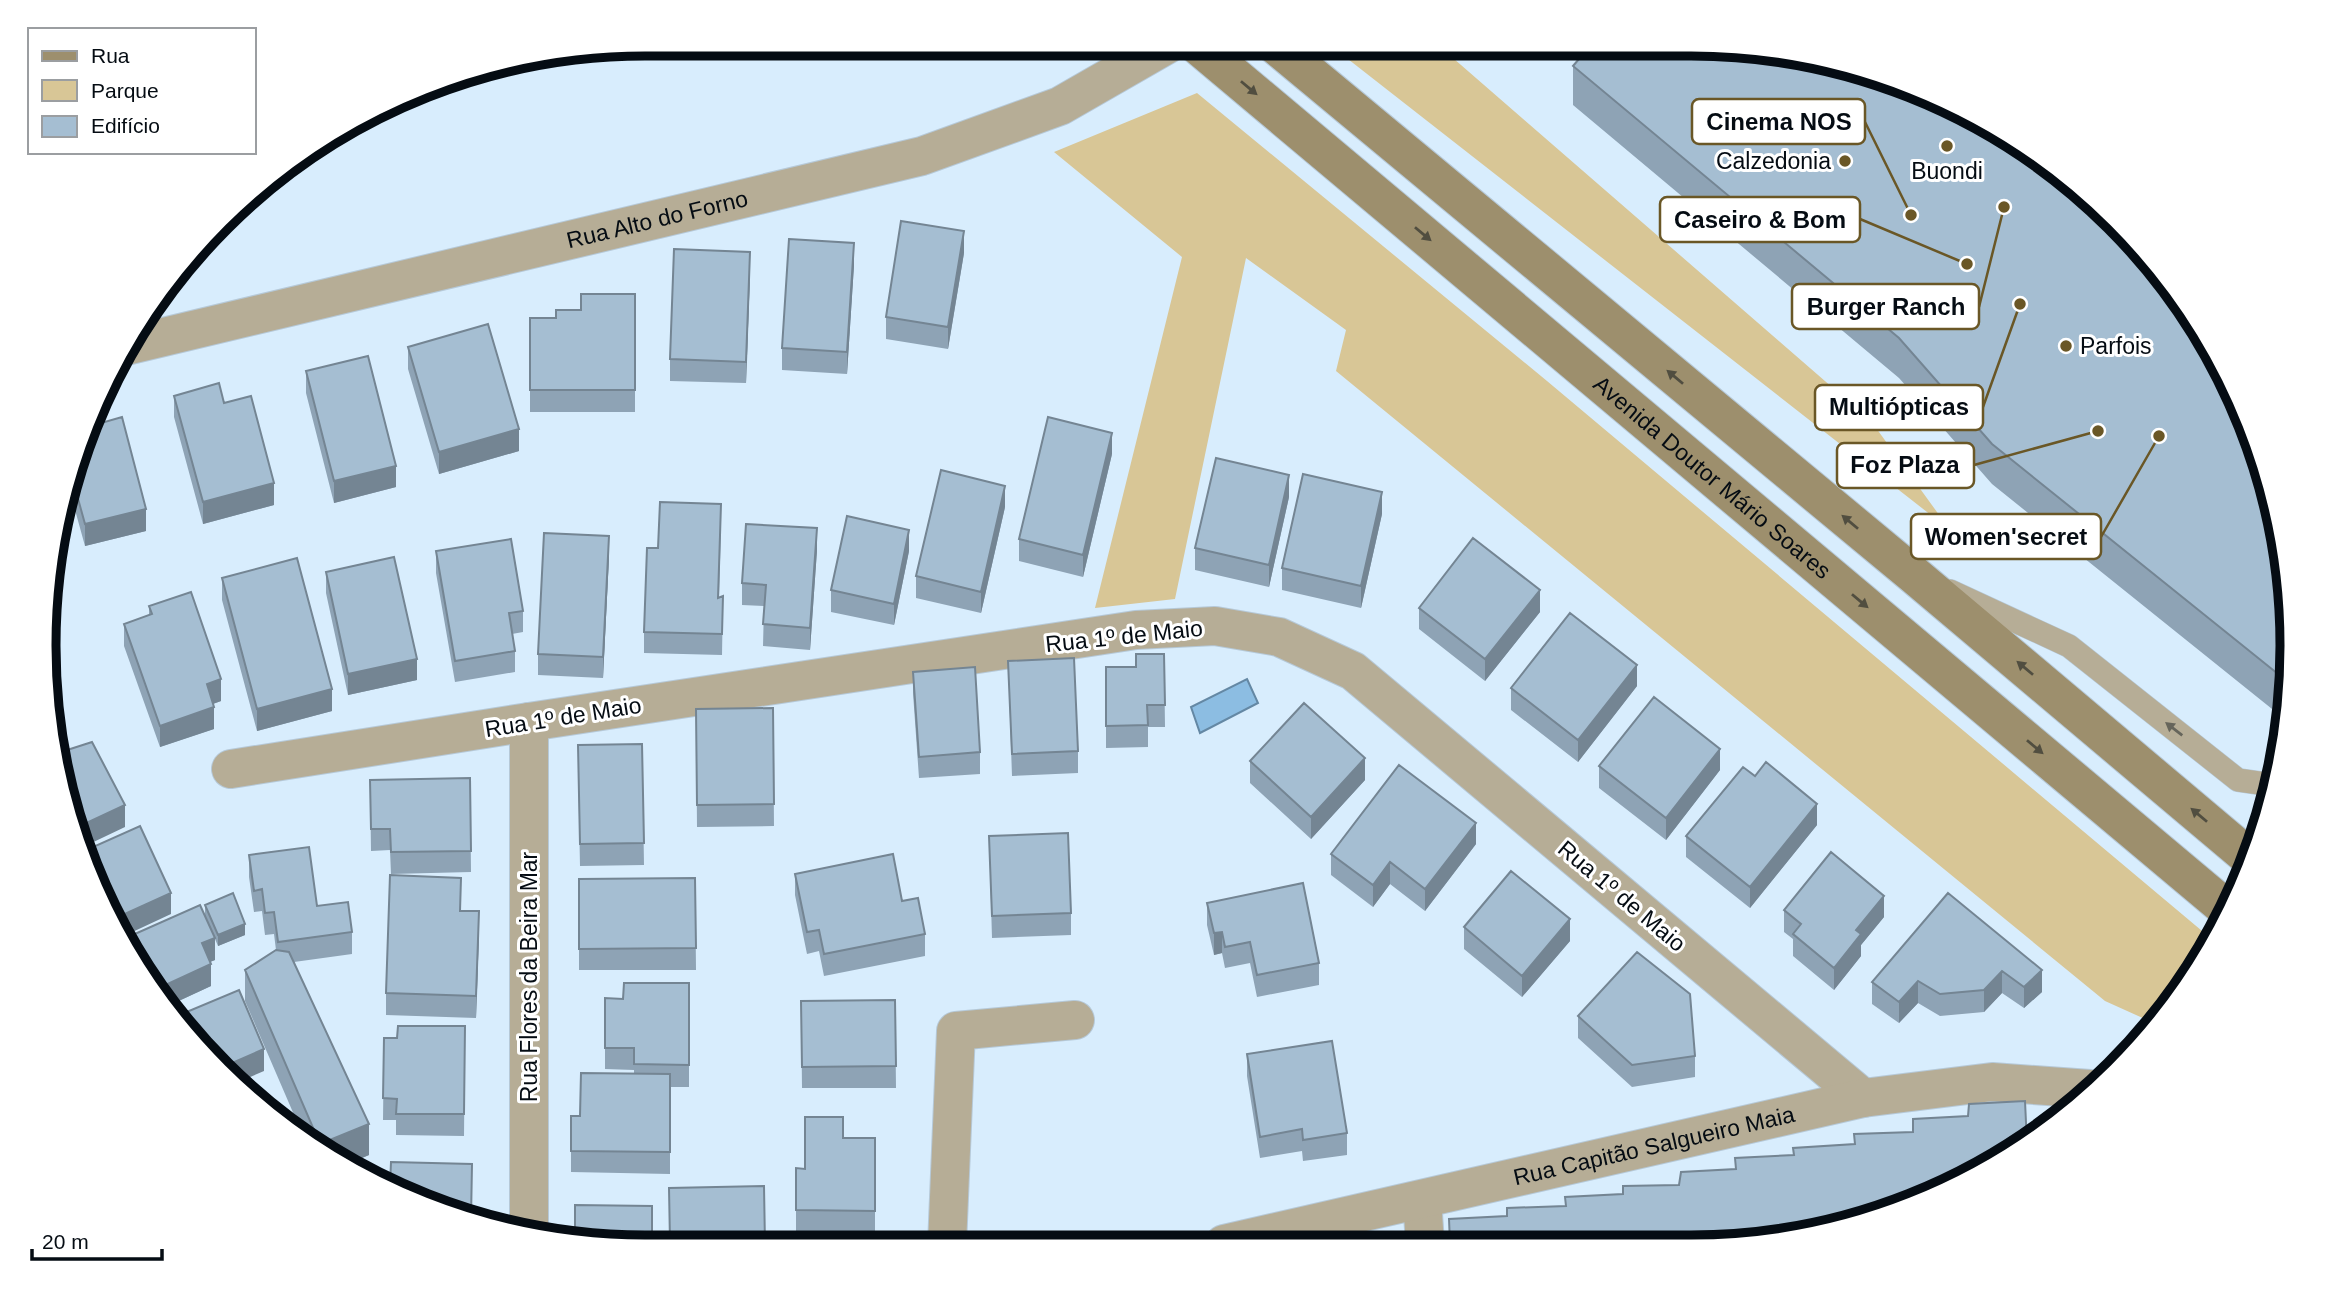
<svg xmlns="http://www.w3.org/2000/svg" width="2336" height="1291" font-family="Arial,sans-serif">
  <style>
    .green { fill: #d8c696 }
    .water { fill: #8cbde2; stroke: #6488a4; stroke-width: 2 }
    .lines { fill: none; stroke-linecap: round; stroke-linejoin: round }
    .service-casing { stroke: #b6c9d8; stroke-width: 24 }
    .minor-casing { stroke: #b6c9d8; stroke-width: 40 }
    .secondary-casing { stroke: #b6c9d8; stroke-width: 40 }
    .service { stroke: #b6ad96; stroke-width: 23 }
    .minor { stroke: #b6ad96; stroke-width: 38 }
    .secondary { stroke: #9d8f6d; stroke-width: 38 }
    .wall { fill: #8ea3b5 }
    .shaded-wall { fill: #748593 }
    .building { fill: #a5bed2; stroke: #748593; stroke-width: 2 }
    .oneway { fill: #514e40 }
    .oneway2 { fill: #66655b }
    .poi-dot { fill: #6a5726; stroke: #fff; stroke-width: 2.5 }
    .labels { text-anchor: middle; stroke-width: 6; stroke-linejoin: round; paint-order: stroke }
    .poi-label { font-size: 23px; fill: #050c13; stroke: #fff; text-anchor: end }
    .street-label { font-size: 23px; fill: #050c13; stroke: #fff }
    .rim { fill: none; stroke: #050c13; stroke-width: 9 }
    .leader { fill: none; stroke: #6a5726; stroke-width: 2.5 }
    .callout-dot { fill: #6a5726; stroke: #fff; stroke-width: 2.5 }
    .callout { fill: #fff; stroke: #6a5726; stroke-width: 2.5 }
    .callout-label { font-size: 24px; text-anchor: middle; font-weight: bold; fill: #050c13 }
  </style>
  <rect width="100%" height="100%" fill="#d8edfd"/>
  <path class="green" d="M1330,45H1438L1871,421L1950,530Z
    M1197,93L1547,381L2214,941L2156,1024L2105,1001L1336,371L1346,330L1246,258L1175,599L1095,608L1182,257L1054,152Z"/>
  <path class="water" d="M1247,679L1258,703L1200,733L1191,707Z"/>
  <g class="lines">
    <defs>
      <path id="service" d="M1950,591L2069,646L2238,780L2273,785"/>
      <g id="minor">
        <path id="s1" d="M130,345L922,156L1060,106L1168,44"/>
        <path d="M231,769L529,722L1136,630L1215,626L1279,637L1353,671L1863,1098"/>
        <path d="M1422,1200L1425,1243"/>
        <path d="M529,1233V722"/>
        <path id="s2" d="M1224,1244L1863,1098L1992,1082L2090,1089"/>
        <path d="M947,1245L956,1031L1075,1020"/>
      </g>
      <g id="secondary">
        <path id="s3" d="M1196,44L2228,910"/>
        <path d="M1274,44L1914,575L2251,859"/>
      </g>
    </defs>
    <use href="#service" class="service-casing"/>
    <use href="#minor" class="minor-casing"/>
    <use href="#secondary" class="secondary-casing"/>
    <use href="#service" class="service"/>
    <use href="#minor" class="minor"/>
    <use href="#secondary" class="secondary"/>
  </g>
  <path class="wall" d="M1573,66L2291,606L2287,721L1992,484L1899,378L1573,105Z
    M964,253L948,349L886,339V317Z
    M854,265L847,374L782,370V348Z
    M750,274L746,383L670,381V359Z
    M635,294V412H530V318H556Z
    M408,347L519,451L439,474L408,369Z
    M306,371L396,487L334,503L306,393Z
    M174,396L224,403L274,505L203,524L174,417Z
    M94,425L146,531L85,546L72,499L63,501Z
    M1112,454L1083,577L1019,561V539Z
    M1289,497L1269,587L1195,570V548Z
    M1005,507L981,613L916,598V576Z
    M1382,514L1361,608L1282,590V568Z
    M721,525L719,597L723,596L722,655L644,653V632L658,548Z
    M817,550L810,650L763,646L764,606L742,605V583Z
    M436,551L523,611V632L512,634L515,651V672L455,682L436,573Z
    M909,551L894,625L831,612V590Z
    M609,557L603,678L538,675V654Z
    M326,572L417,680L348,695L326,593Z
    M222,578L332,711L257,731L222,600Z
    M149,606L221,701L213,704L214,729L160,747L124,646V624L149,615Z
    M1419,608L1540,612L1485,681L1419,629Z
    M1164,654L1165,727H1148V747L1106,748V667H1136Z
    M1008,661L1078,751V773L1012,776Z
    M913,672L980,752V774L919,778L913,693Z
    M1637,686L1578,762L1511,710V688Z
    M773,708L774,826L697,827L696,709Z
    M642,744L644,865L580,866L578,766Z
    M1250,761L1365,780L1311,839L1250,783Z
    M1599,766L1720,770L1666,840L1599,788Z
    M1755,776L1817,825L1750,908L1686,857V836Z
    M470,778L471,872L391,874L390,850L371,851L370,780Z
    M989,836L1071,913V935L992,938Z
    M1476,844L1425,911L1390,884L1373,907L1331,875V854Z
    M249,855L352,932V954L294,962L369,1155L343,1166L301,1131L245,1001V970L276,950L274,934L265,935L262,911L254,912L249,877Z
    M795,874L902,901L925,934V956L824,976L819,951L807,954L795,895Z
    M695,878L696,970H579V879Z
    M1948,893L2042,992L2024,1008L2002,993L1984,1012L1940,1016L1918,1003L1899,1023L1872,1004V982Z
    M1207,903L1319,963V985L1257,997L1250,963L1225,968L1222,953L1214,955L1207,925Z
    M205,905L245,935L218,946L215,939V960L210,962L211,986L170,1005L128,937L205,916Z
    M1784,910L1884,917L1861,945V956L1834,990L1793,956V939L1784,932Z
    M461,911L479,933L476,1018L386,1015V993Z
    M1464,927L1570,941L1522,997L1464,949Z
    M689,983V1087H670V1174L571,1172V1116H580L634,1074V1070L605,1069V998L623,999Z
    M895,1000L896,1088H802L801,1001Z
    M1578,1016L1695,1056V1077L1632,1087L1578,1038Z
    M465,1026L464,1136L396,1135V1120H383L384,1038H397Z
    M1247,1054L1347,1133V1155L1303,1161L1302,1151L1260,1158L1247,1076Z
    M843,1138H875V1232H796V1168L805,1169Z
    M669,1188L765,1245L670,1246Z"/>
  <path class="shaded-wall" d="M964,231V253L948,349V327Z
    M854,243V265L847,374V352Z
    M750,252V274L746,383V362Z
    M519,429V451L439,474V452Z
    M1112,433V454L1083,577V555Z
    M396,466V487L334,503V481Z
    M1289,475V497L1269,587V565Z
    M72,477V499L63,501L64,490L70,478Z
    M274,483V505L203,524V502Z
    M1005,486V507L981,613V592Z
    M1382,492V514L1361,608V586Z
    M146,509V531L85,546V524Z
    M817,528V550L810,650V628Z
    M909,530V551L894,625V604Z
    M609,536V557L603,678V657Z
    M1540,590V612L1485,681V659Z
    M417,659V680L348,695V674Z
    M1637,665V686L1578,762V740Z
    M221,679V701L207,706V684Z
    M332,689V711L257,731V709Z
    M214,707V729L160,747V726Z
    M62,741V756L58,742Z
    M1720,749V770L1666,840V818Z
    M1365,758V780L1311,839V817Z
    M1817,804V825L1750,908V887Z
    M125,805V827L83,847L78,827Z
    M1476,823V844L1425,911V889Z
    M1390,862V884L1373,907V885Z
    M171,893V914L126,935L116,918Z
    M1884,896V917L1861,945V956L1834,990V968L1856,930Z
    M479,911V933L476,1018V996Z
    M1570,919V941L1522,997V976Z
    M245,924V935L218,946V935Z
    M1222,932V953L1214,955V933Z
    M215,938V960L202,965V943Z
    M211,964V986L170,1005L159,988Z
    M2042,970V992L2024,1008V987Z
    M2002,971V993L1984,1012V990Z
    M1918,981V1003L1899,1023V1002Z
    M264,1049V1071L241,1081L223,1067Z
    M369,1124V1155L343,1166L320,1146V1144Z"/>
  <path class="building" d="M1591,45H1729L1847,64L1991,124L2087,193L2168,279L2230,379L2272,489L2291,606L2288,682L1992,444L1899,338L1573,66Z
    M901,221L964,231L948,327L886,317Z
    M789,239L854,243L847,352L782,348Z
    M674,249L750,252L746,362L670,359Z
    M581,294H635V390H530V318H556V310H581Z
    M488,324L519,429L439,452L408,347Z
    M368,356L396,466L334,481L306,371Z
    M219,383L224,403L251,396L274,483L203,502L174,396Z
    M122,417L146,509L85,524L72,477L70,478L94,425Z
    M1048,417L1112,433L1083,555L1019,539Z
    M1216,458L1289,475L1269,565L1195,548Z
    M941,470L1005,486L981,592L916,576Z
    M1303,474L1382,492L1361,586L1282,568Z
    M660,502L721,504L718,598L723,596L722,634L644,632L647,548H658Z
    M847,516L909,530L894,604L831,590Z
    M746,524L817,528L810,628L763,624L766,585L742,583Z
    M544,533L609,536L603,657L538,654Z
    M1473,538L1540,590L1485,659L1419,608Z
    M511,539L523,611L509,613L515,651L455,661L436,551Z
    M394,557L417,659L348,674L326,572Z
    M297,558L332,689L257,709L222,578Z
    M191,592L221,679L207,684L214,707L160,726L124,624L152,614L149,606Z
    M1570,613L1637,665L1578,740L1511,688Z
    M1136,654H1164L1165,705H1147L1148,725L1106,726V667H1136Z
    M1074,658L1078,751L1012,754L1008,661Z
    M975,667L980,752L919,757L913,672Z
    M1654,697L1720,749L1666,818L1599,766Z
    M1304,703L1365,758L1311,817L1250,761Z
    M773,708L774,804L697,805L696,709Z
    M54,725L62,741L58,742Z
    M92,742L125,805L78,827L61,752Z
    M642,744L644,843L580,844L578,745Z
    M1766,762L1817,804L1750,887L1686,836L1743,767L1755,776Z
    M1399,765L1476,823L1425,889L1390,862L1373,885L1331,854Z
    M470,778L471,851L391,852L390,829H371L370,780Z
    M140,826L171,893L116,918L90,876L84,851Z
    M1068,833L1071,913L992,916L989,836Z
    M309,847L317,906L348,902L352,932L278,942L274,912L265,913L262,889L254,891L249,855Z
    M1831,852L1884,896L1856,930L1861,934L1834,968L1793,934L1801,924L1784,910Z
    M893,854L902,901L918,898L925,934L824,954L819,930L807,932L795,874Z
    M1511,871L1570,919L1522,976L1464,927Z
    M390,875L461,878L460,911H479L476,996L386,993Z
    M695,878L696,948L579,949V879Z
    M1303,883L1319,963L1257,975L1250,942L1225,947L1222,932L1214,933L1207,903Z
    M233,893L245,924L218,935L205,905Z
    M1948,893L2042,970L2024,987L2002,971L1984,990L1940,994L1918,981L1899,1002L1872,982Z
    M200,905L215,938L202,943L211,964L159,988L128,937Z
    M276,950L289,952L369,1124L320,1144L245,970Z
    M1637,952L1690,994L1695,1056L1632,1065L1578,1016Z
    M624,983H689V1065L634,1064V1048H605V998L623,999Z
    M239,990L264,1049L223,1067L193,1043L177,1016Z
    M895,1000L896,1066L802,1067L801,1001Z
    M398,1026H465L464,1114H396L397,1099L383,1098L384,1038H397Z
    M1332,1041L1347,1133L1303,1140L1302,1129L1260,1137L1247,1054Z
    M581,1073L670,1074V1152L571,1151V1116H580Z
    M260,1092L264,1100L256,1094Z
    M2025,1101L2027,1144L2025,1146L1920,1202L1769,1242L1450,1243L1449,1219L1507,1216V1208L1566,1206L1565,1197L1623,1194V1186L1679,1185L1681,1172L1736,1169L1735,1158L1794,1155L1793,1148L1855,1144L1854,1134L1913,1132V1119L1968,1116L1969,1104Z
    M805,1117H843V1138H875V1211L796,1210V1168L805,1169Z
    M391,1162L472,1164L471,1219L390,1186Z
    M764,1186L765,1245L684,1246V1241L670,1242L669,1188Z
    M575,1205L652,1206V1246H607L575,1241Z"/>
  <defs><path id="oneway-solid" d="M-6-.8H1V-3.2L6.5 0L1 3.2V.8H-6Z" transform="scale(1.75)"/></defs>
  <g class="oneway">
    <use href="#oneway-solid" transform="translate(1249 88) rotate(40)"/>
    <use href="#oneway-solid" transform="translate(1423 234) rotate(40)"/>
    <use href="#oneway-solid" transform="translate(1675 377) rotate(-140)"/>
    <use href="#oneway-solid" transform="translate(1850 522) rotate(-140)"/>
    <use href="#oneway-solid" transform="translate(1860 601) rotate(40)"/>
    <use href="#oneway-solid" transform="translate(2025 668) rotate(-140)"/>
    <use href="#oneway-solid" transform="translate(2035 747) rotate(40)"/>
    <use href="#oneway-solid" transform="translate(2199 815) rotate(-140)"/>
  </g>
  <use class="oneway2" href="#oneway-solid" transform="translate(2174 729) rotate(-142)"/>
  <g class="poi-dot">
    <circle cx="1947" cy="146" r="7"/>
    <circle cx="1845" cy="161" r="7"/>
    <circle cx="2066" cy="346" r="7"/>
  </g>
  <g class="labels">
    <g class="poi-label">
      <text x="1831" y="169">Calzedonia</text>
      <text x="1947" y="179" text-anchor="middle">Buondi</text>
      <text x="2080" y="354" text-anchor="start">Parfois</text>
    </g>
    <g class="street-label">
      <text dy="8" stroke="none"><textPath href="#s1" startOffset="542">Rua Alto do Forno</textPath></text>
      <text dy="8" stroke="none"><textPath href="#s3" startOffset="674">Avenida Doutor Mário Soares</textPath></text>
      <text transform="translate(1124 636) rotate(-6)" y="8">Rua 1º de Maio</text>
      <text transform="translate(563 717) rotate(-9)" y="8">Rua 1º de Maio</text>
      <text transform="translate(1622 896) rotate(40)" y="8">Rua 1º de Maio</text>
      <text transform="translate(529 977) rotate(-90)" y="8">Rua Flores da Beira Mar</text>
      <text dy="8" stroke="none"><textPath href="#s2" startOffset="441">Rua Capitão Salgueiro Maia</textPath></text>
    </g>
  </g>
  <path d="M0 0H2336V1291H0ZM645 56H1691A589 589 0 0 1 2280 645V646A589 589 0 0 1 1691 1235H645A589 589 0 0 1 56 646V645A589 589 0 0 1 645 56Z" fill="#fff" fill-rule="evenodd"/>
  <path class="rim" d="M645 56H1691A589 589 0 0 1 2280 645V646A589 589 0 0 1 1691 1235H645A589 589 0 0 1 56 646V645A589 589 0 0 1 645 56Z"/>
  <path class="leader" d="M1911 215L1865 122M1967 264L1860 219M2004 207L1979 307M2020 304L1983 407M2098 431L1974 465M2159 436L2101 537"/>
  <g class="callout-dot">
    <circle cx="1911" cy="215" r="7"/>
    <circle cx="1967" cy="264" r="7"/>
    <circle cx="2004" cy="207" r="7"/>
    <circle cx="2020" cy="304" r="7"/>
    <circle cx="2098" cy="431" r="7"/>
    <circle cx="2159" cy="436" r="7"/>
  </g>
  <g class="callout">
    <rect x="1692" y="99" width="173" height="45" rx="7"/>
    <rect x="1660" y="197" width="200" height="45" rx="7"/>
    <rect x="1792" y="284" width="187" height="45" rx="7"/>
    <rect x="1815" y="385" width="168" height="45" rx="7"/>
    <rect x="1837" y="443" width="137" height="45" rx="7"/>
    <rect x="1911" y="514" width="190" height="45" rx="7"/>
  </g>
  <g class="callout-label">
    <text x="1779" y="130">Cinema NOS</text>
    <text x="1760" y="228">Caseiro &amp; Bom</text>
    <text x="1886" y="315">Burger Ranch</text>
    <text x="1899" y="415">Multiópticas</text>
    <text x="1905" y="473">Foz Plaza</text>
    <text x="2006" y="545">Women'secret</text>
  </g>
  <rect x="28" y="28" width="228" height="126" fill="#ffffff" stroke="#9b9ea1" stroke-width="2"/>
  <rect x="42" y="51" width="35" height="10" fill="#9d8f6d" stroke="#9b9ea1" stroke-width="2"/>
  <text x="91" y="63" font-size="21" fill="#050c13">Rua</text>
  <rect x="42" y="80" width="35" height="21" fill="#d8c696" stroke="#9b9ea1" stroke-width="2"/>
  <text x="91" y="98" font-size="21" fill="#050c13">Parque</text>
  <rect x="42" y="116" width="35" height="21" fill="#a5bed2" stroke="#9b9ea1" stroke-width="2"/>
  <text x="91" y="133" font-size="21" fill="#050c13">Edifício</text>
  <path d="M32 1249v10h130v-10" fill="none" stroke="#050c13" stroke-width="3.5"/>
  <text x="42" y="1249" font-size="21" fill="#050c13" stroke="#ffffff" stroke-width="5" paint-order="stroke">20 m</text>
</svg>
